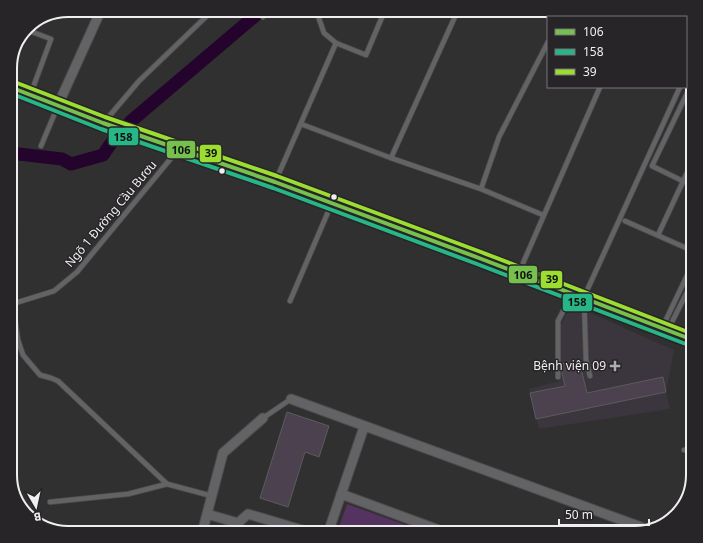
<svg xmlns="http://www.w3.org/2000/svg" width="703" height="543" font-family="'Noto Sans',sans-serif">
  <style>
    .built { fill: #3b353d }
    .green { fill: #553360 }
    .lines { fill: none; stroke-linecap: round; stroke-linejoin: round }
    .canal { stroke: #24042d; stroke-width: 13 }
    .building { fill: #4c424f; stroke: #5c5b5c }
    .lane-casing { stroke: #4d4c4d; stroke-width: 6 }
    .street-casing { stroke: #4d4c4d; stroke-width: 11 }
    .primary-casing { stroke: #4d4c4d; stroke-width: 17 }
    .path { stroke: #616061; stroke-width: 2; stroke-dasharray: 3 2; stroke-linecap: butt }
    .lane { stroke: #636264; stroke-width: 4.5 }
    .street { stroke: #636264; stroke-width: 9 }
    .primary { stroke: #676268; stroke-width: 15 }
    .bus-1-casing { stroke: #272528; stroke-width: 7 }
    .bus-2-casing { stroke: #272528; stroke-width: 7 }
    .bus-3-casing { stroke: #272528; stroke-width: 7 }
    .bus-1 { stroke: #76c04d; stroke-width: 4 }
    .bus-2 { stroke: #27b685; stroke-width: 4 }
    .bus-3 { stroke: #9cdd31; stroke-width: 4 }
    .bus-dot { fill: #f0eef0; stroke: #272528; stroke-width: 1.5 }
    .poi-dot { fill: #adacad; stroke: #272528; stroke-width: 1.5 }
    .labels { text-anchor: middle; stroke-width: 3; stroke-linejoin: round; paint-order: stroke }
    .street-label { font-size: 12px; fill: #f0eef0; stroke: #272528 }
    .poi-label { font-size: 12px; fill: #f0eef0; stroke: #272528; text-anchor: end }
    .rim { fill: none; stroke: #f0eef0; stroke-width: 2 }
    .line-badge { stroke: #272528; stroke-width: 1.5 }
    .pale-badge-label { font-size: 11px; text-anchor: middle; font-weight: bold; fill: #111 }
  </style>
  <rect width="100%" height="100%" fill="#313031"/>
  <path class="built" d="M572,305L674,350L666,392L670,409L539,429L529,389L559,381L561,324Z"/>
  <path class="green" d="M347,504L428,533H337Z"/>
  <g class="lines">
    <path class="canal" d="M130,122L262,10
      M10,153L62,159L71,164L103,155L114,139"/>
  </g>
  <path class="building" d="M579,360L587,393L663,377L666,392L536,419L530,393L565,386L562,373V364Z
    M287,412L329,426L319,457L305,452L288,507L260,498Z"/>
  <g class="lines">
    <defs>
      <path id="lane" d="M316,10L324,33L336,43
        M263,17L272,10
        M559,17L562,10
        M631,17L635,10
        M27,30L51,39L31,93
        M686,73L691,61
        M693,86L691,85L652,166L693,186
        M106,120L139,81L213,10
        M301,124L391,158L458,10
        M41,146L57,108
        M391,158L481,189
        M276,180L336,43L366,55L385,10
        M543,215L481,189L499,137L548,42
        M625,221L693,251
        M658,235L693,160
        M520,270L600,87
        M290,301L331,205
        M10,302L13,307L18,340L23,355L40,375L51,378L58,381L167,484
        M12,304L54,291L77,272L177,151
        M663,326L693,263
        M669,328L693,280
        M590,376L586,360L584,297L680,87
        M558,377V321L571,296
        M263,418L291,399
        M684,450H693
        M50,502L128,494L167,484L212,496"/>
      <path id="street" d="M58,105L101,10
        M291,399L649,530
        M341,494L447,533
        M207,514L238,523
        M202,533L223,453L263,418
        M240,533L238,523L248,514L312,533
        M328,533L364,427"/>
      <path id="primary" d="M10,87L103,123L275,182L479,258L693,340"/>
    </defs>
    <use href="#lane" class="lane-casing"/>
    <use href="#street" class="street-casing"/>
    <use href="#primary" class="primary-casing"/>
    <path class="path" d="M378,533L388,528L404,529"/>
    <use href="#lane" class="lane"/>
    <use href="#street" class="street"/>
    <use href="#primary" class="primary"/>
    <defs>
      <path id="bus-1" d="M10,87L103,123L275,182L479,258L693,340"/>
      <path id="bus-2" d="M10,93L101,129L273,188L477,264L691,346"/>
      <path id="bus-3" d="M12,81L105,117L277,176L481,252L693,334"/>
    </defs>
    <use href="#bus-1" class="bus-1-casing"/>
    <use href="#bus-2" class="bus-2-casing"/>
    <use href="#bus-3" class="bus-3-casing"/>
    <use href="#bus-1" class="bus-1"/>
    <use href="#bus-2" class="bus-2"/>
    <use href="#bus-3" class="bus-3"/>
  </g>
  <g class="bus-dot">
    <circle cx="222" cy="171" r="3.5"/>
    <circle cx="334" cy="197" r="3.5"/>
  </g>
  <path class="poi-dot" d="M613 360h4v4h4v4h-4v4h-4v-4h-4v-4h4z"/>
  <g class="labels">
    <g class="street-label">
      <text transform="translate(111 214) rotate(-50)" y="4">Ngõ 1 Đường Cầu Bươu</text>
    </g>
    <g class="poi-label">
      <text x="606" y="370">Bệnh viện 09</text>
    </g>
  </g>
  <path d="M0 0H703V543H0ZM68 17H635A51 51 0 0 1 686 68V475A51 51 0 0 1 635 526H68A51 51 0 0 1 17 475V68A51 51 0 0 1 68 17Z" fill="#272528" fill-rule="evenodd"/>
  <path class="rim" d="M68 17H635A51 51 0 0 1 686 68V475A51 51 0 0 1 635 526H68A51 51 0 0 1 17 475V68A51 51 0 0 1 68 17Z"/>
  <g class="line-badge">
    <rect x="108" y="127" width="31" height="19" rx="4" fill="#27b685"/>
    <rect x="166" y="140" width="30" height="19" rx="4" fill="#76c04d"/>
    <rect x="199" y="144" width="23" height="19" rx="4" fill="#9cdd31"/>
    <rect x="508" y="265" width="30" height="19" rx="4" fill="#76c04d"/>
    <rect x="540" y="270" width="23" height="19" rx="4" fill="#9cdd31"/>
    <rect x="562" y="293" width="31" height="19" rx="4" fill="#27b685"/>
  </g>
  <g class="pale-badge-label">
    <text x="123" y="141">158</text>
    <text x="181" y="154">106</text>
    <text x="211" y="157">39</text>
    <text x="523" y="279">106</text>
    <text x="552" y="283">39</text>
    <text x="577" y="306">158</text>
  </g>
  <rect x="547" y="16" width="140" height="72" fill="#272528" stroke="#777578"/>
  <rect x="555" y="29" width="20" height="6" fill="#76c04d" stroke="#777578"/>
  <text x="583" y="36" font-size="12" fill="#f0eef0">106</text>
  <rect x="555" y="49" width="20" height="6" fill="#27b685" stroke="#777578"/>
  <text x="583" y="56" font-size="12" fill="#f0eef0">158</text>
  <rect x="555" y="69" width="20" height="6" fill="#9cdd31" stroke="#777578"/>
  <text x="583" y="76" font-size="12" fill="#f0eef0">39</text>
  <g transform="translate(36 507) rotate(171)" stroke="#272528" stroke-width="3" paint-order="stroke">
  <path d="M0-3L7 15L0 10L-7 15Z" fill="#f0eef0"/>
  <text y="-6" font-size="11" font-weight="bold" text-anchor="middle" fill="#f0eef0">B</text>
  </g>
  <path d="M559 519v6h90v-6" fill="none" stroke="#f0eef0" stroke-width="2"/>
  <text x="565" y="519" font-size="12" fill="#f0eef0" stroke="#272528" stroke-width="3" paint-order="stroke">50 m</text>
</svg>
